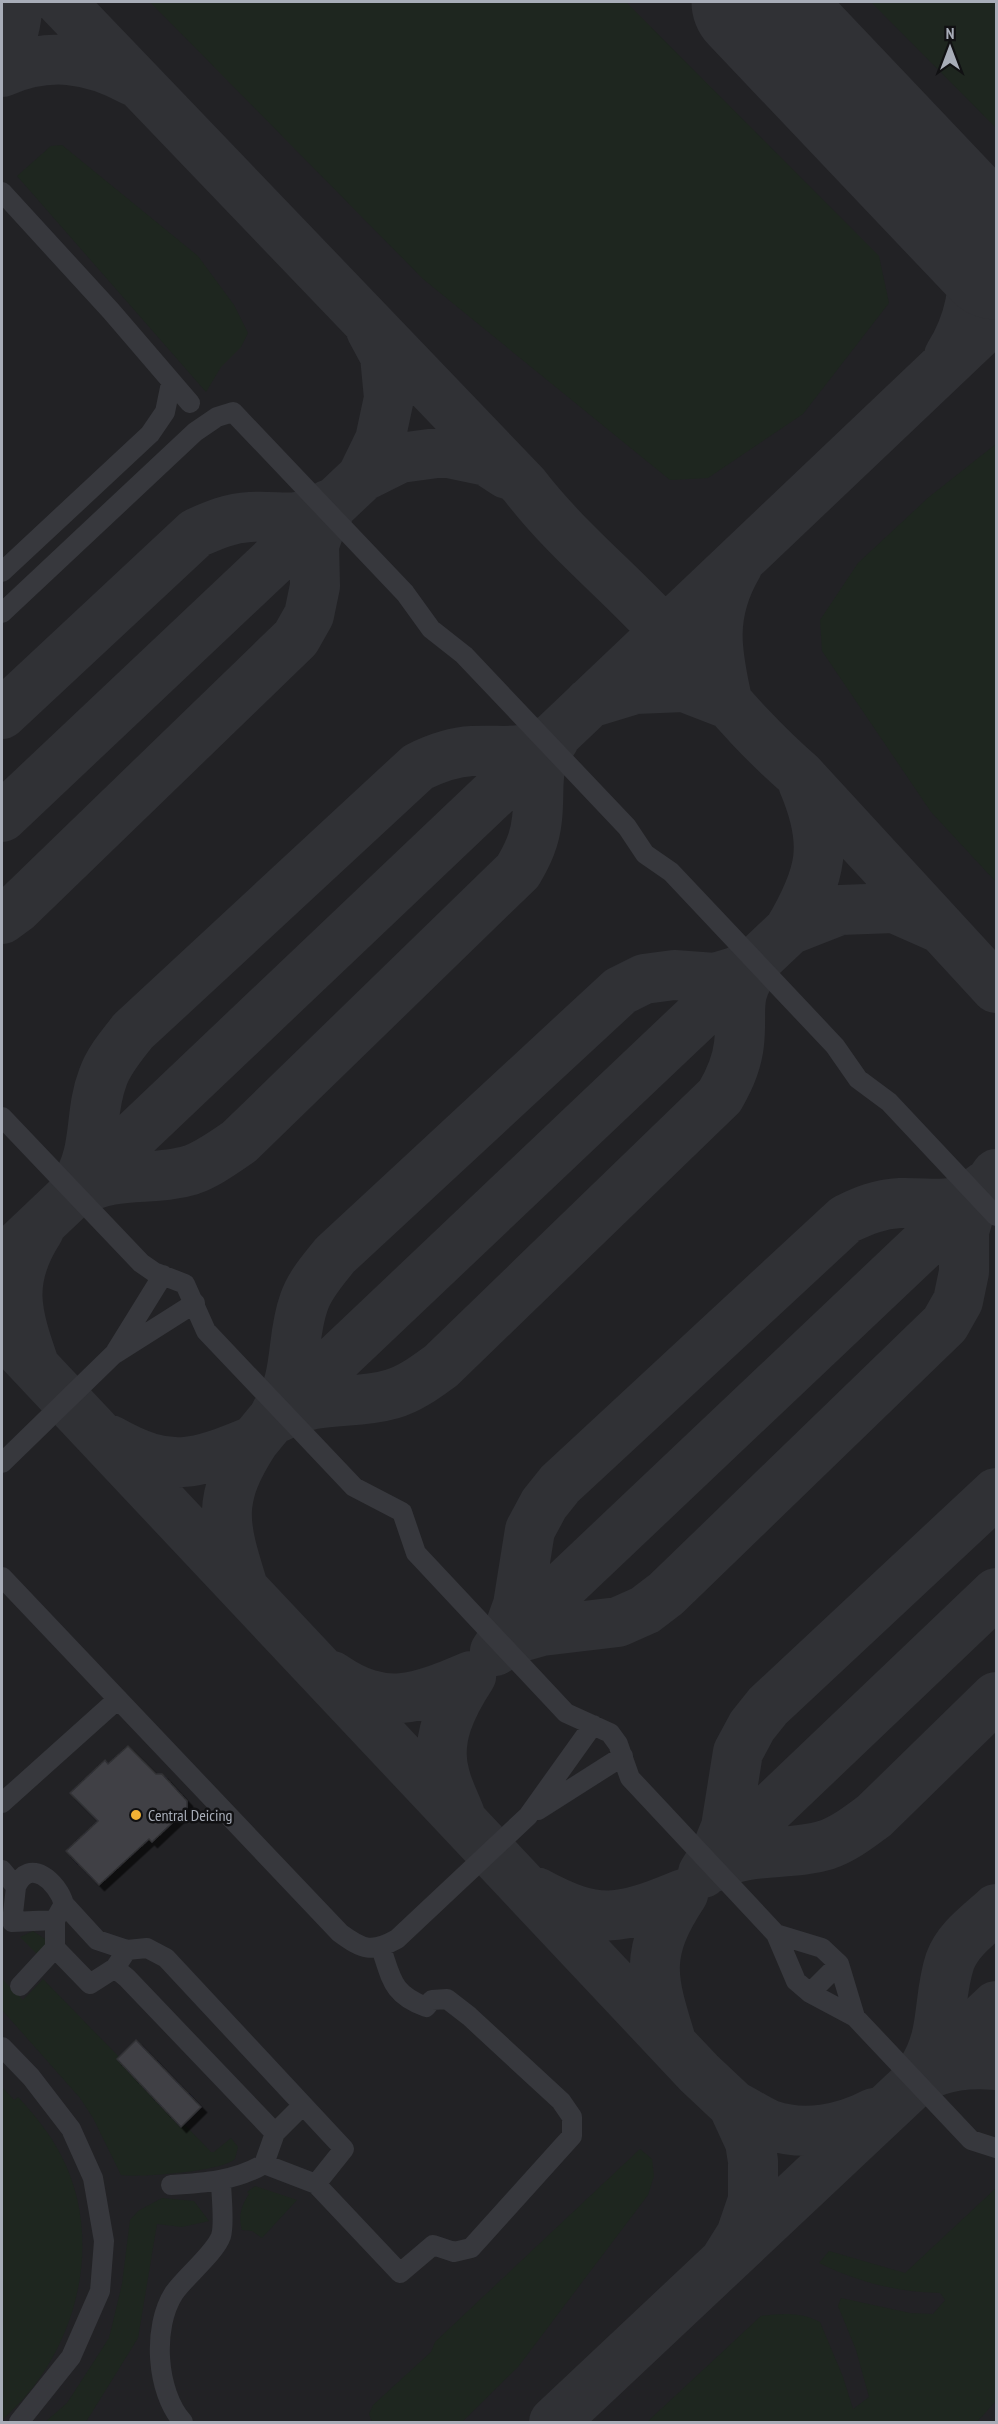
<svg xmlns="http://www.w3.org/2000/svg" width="998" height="2424" font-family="'PT Sans Narrow',sans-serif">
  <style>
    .built { fill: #222225 }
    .green { fill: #1e261f }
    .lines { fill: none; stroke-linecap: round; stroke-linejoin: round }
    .taxiway { stroke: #303135; stroke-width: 50 }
    .runway { stroke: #303135; stroke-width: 123 }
    .building { fill: #404145; stroke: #303034; stroke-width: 1.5; filter: url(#shadow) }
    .minor { stroke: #37383d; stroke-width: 20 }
    .poi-dot { fill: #f2b134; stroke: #111113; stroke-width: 2 }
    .labels { text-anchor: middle; stroke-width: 5; stroke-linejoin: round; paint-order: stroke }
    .poi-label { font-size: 16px; fill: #a8adb8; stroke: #111113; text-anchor: start }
  </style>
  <defs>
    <filter id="shadow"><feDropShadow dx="5.5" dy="5.5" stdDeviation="0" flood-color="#0009"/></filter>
  </defs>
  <rect width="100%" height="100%" fill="#161618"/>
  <path class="built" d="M2,2H996V2422H2Z"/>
  <path class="green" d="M150,2H626L879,256L889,303L803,414L708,478L670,480L423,279Z
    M871,2H996V128Z
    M62,145L198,256L234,305L248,333L241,347L221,367L206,392L17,176L51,146Z
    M996,444V882L931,812L822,651L820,620L858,563L929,497Z
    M33,1931L45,1939V1946L37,1954L20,1937Z
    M2,1979L23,2000L43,1979L119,2057L117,2059L180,2127L184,2124L211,2152H214L231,2138L238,2147L235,2159C224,2171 139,2178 121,2175L93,2118L80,2098L2,2010Z
    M2,2087L14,2100L18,2097C35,2115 50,2134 61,2155C107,2244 75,2357 2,2420Z
    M640,2149L652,2159L654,2176L648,2195L518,2367L462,2422H372L369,2414L373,2405L431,2352L435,2342Z
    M255,2186L297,2200L262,2238L252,2231L242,2230C238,2216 241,2206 249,2194L247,2192Z
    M996,2188V2401L977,2422H647L761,2316C782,2313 801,2312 820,2322L843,2377L853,2409L869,2397L856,2350L838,2306L841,2298L910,2313L933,2314L945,2300L940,2293C896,2292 858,2282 819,2263L829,2251L905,2273Z
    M162,2198L194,2201L209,2221L182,2227L157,2224L138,2338L86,2422H45L67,2403L109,2338L122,2284L130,2220L138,2211Z"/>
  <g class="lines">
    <path class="taxiway" d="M61,2L524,485C566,540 620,582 666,633C710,681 750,732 800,775L996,988
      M2,57C12,42 18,19 17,2
      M2,72C48,52 89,57 133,81
      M949,356C968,326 980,283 968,248C964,234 956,222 950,209
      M362,477L380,440L389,398L385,356L371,330
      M589,703L635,689L684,687L728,704C716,652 709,614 738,565
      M2,714L196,533C214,525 230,518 250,517C288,515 292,525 330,504
      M2,817L362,477L400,458L444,452L487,461L507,474
      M2,919L17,908L296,638L309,615L315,586L314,545L321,525L332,506
      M789,930L840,910L894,908L937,927
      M74,1188C99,1149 88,1116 103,1077C109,1060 122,1045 133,1031L418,767C436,758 452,752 472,751C507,749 520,757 554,737
      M78,1192C116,1170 152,1182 191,1170C208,1164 224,1152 239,1142L518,871C528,854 535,839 537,819C541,783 532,771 555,738
      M2,1261L996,317
      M2,1332L699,2073L733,2105L750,2142L753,2161V2200L741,2235L726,2259
      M35,1367C16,1313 6,1281 39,1230
      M275,1414C300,1374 290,1341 304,1302C310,1284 324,1269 335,1255L620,991L644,979L674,975L715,978L735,972L755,962
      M279,1417C319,1394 351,1406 392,1394C410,1389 426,1377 441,1366L720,1096C730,1079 737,1063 739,1044C743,1006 733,1000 756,964
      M110,1440C170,1474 195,1465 255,1440C216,1500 223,1523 243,1587
      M255,1440L269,1423L789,930C822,874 829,844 803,783
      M505,1641L978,1193
      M495,1651L517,1638L542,1631L618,1622L645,1610L666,1594L945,1324L958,1301L964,1272V1231L970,1211L996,1174
      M495,1651L509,1630L518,1605L530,1530L544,1504L560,1484L846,1219C863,1211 879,1204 900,1203C941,1202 952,1212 989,1183
      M332,1676C384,1712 417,1699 471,1676C452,1705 434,1740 445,1776C448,1789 455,1802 460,1815
      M714,1862L996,1593
      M713,1867C751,1846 787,1857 826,1845C844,1839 859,1827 874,1816L996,1697
      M703,1873L716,1852L726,1827L738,1752L752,1726L768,1706L996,1493
      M536,1892C598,1926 620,1920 683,1894C644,1953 651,1977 671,2041
      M921,2072C946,2035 937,2000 950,1961C958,1939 980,1924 996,1909
      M920,2078C946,2065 968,2063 996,2065
      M733,2105C745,2111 758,2120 770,2125C805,2137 843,2129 874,2113
      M554,2422L996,2006"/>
    <path class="runway" d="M753,2L996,258"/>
  </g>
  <path class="building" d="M128,1746L156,1774H162L187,1801V1809L152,1842L149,1839L99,1885L66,1851L98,1821L70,1793L105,1760L108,1764Z
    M136,2040L201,2107L181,2127L117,2059Z"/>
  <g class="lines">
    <path class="minor" d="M2,192L111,311L190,403
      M2,572L150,434L165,412L171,383
      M2,613L195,432L217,417L233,412L405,593L431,629L464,655L627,827L645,854L671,872L835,1046L858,1079L889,1102L996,1216
      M2,1117L141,1263L154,1272L185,1284L206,1331L354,1487L402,1512L416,1553L566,1713L610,1733L618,1744L630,1778L776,1934L796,1981L810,1993L855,2017L971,2140L996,2148
      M116,1351L163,1275
      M2,1463L113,1355L195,1303
      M2,1577L340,1933C363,1950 372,1953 397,1939L528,1816L593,1725
      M2,1803L118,1699
      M538,1810L623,1756
      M2,1870L16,1887L12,1922L55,1920V1948L20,1986
      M16,1887C29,1856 58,1882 64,1904L55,1920
      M64,1904L97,1940L127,1950
      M776,1934L822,1948L839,1964L855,2017
      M55,1948L90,1984L115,1968L127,1978L275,2133L264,2164C235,2181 204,2183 171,2185
      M115,1968L127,1950L147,1948L166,1958L344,2149L316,2184
      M810,1993L839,1964
      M2,2047L31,2077L71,2129L93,2178L104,2241L100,2291L71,2357L19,2422
      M275,2133L303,2105
      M264,2164L316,2184L400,2273L433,2245L454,2252L471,2248L572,2136V2117L561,2101L469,2016L447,1999L432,2000L426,2007C392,1994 392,1980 381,1948
      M183,2422C156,2392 152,2327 174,2293C185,2277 215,2253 221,2236C225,2223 221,2195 221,2180"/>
  </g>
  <circle class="poi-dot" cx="136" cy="1815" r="6"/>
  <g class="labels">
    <g class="poi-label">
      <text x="148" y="1821">Central Deicing</text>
    </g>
  </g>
  <rect width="998" height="2424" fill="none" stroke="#a8adb8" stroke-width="6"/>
  <g transform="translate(950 48)" stroke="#111113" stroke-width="4.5" paint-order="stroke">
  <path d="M0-4.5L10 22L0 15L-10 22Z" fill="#a8adb8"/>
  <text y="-9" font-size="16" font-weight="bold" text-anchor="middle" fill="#a8adb8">N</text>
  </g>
</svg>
